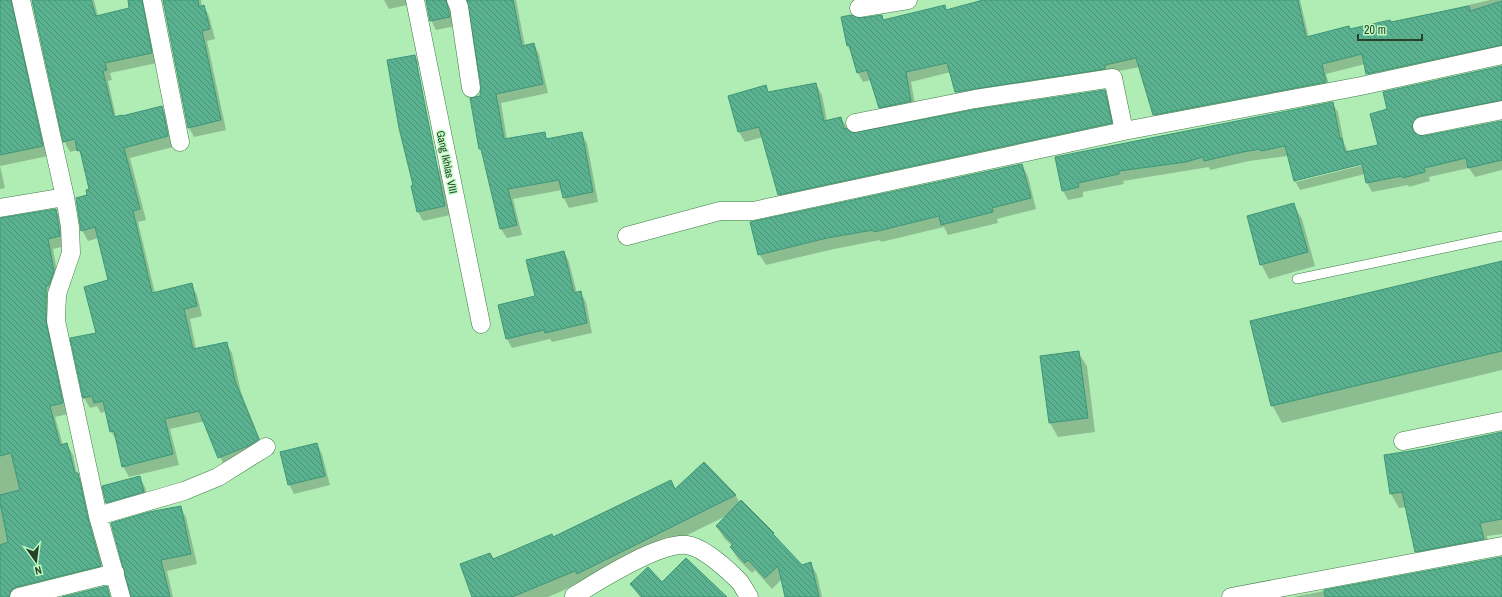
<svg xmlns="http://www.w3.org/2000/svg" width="1502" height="597" font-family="'Archivo Narrow',sans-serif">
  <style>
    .shadow { fill: #0003; fill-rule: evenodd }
    .building { fill: url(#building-back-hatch); stroke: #3e9777 }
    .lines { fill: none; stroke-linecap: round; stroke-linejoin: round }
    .service-casing { stroke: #407a47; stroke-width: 10 }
    .minor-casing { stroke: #407a47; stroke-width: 19 }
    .service { stroke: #fff; stroke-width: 9 }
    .minor { stroke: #fff; stroke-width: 18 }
    .labels { text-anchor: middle; stroke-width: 3; stroke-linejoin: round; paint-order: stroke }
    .street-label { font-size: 11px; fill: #27402a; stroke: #bdfbc1 }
  </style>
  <defs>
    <pattern id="building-back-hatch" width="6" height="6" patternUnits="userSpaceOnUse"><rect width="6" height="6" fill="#5ab291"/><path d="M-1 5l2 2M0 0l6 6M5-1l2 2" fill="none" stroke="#4a9277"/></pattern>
  </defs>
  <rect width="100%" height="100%" fill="#b0edb5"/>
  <path class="shadow" d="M0,0H21L48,156L0,166L5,188L0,189Z
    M32,0H94L98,16L131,9L129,0H147L157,63L110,73L112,80L108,81L116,117H122L162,107L168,117L173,147L130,158L146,220L138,222L155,293L191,284L197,295L202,316L190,319L196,349L226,343L232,353L241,392L264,450L225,468L205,421L170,429L179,465L129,477L123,466L117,442L111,431L106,411L101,413L97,406L90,408L84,398L109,281L99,238L88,241L82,230L90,190L83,158L78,150L70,152L64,141Z
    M163,0H201L202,7L204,6L209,16L215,39L207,41L226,130L194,137L189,128Z
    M384,0H413L412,4L389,9Z
    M426,0H457L455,26L436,30L431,20Z
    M458,0H516L525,46L534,44L539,54L548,93L501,103L507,140L544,133L548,140L581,133L587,143L598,202L569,208L564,198L562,190L513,199L522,235L507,238L501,229L483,154L480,149L481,97L482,86L469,1Z
    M992,0H1300L1309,38L1391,23L1490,0H1502V54L1373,83L1367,73L1365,64L1326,74L1331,91L1159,124L1154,114L1140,67L961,101L956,92L951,72L911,82L916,110L885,116L880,107L871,80L863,82L858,73L848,45L881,16L884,21L944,6L947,11Z
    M415,56L420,66L450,215L423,221L418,212L414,186ZM416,65H419L440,168L438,169Z
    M1502,67V109L1417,132V135L1424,137L1502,122V170L1475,177L1469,168L1429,177L1430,181L1409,187L1408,185L1372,192L1367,183L1365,174L1300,190L1295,181L1288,156L1249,161L1210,170L1209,167L1123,181L1124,184L1083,192V197L1068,200L1063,191L1056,158L1332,103L1338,112L1344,143L1348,152L1379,145L1388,110ZM1367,162V164L1296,182V180Z
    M816,84L822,95L827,121L841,118L851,134L1104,91L1110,101L1117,133L785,205L779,194L763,137L745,142L739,132L729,97L766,86L769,93Z
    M1022,165L1028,176L1036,209L997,219L998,223L948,235L944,227L881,242L880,240L834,249L766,265L759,254Z
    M1294,205L1302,219L1315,266L1269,279L1261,264Z
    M56,210L62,221L65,246L53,249L59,282L68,414L55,417L63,445L67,444L73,455L77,474L83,484L106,576L23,597H0V219Z
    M564,252L569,262L577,293L580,292L586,302L592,333L552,342L550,339L512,348L507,339L536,297Z
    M1502,262V370L1282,423L1272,405Z
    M1078,352L1087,366L1095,432L1058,437L1050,423L1041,357Z
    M1502,433V534L1487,536L1491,553L1424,565L1416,551L1407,507L1399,508L1391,494L1423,450Z
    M317,444L322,454L330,485L294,494L289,484Z
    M704,463L736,496L740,503L741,502L773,534L777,540L802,566L811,564L817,575L822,597H786L782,579L772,589L755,570L752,573L738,559L731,548L732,546L724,538L717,526L728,515L584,586L583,582L548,597H473L493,560L553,538L670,481L675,490Z
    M139,477L145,487L149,501L112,512L107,502Z
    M180,507L186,517L197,564L167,571L173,597H132Z
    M1502,557V597H1293Z
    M631,584H662L722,597H640Z"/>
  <path class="building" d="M0,0H11L43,146L0,155Z
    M32,0H91L96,16L129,8L128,0H142L152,53L105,63L107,70L103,71L114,117L122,115V116L162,106L168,136L124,148L140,209L133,211L152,293L192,283L197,306L184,309L193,349L227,342L235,381L259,439L248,446L218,458L199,411L165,419L173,454L122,467L114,431L110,432L103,401L94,403L92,396L83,398L70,338L96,333L84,287L108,280L95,227L81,231L76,198L87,195L86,190L89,189L80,150L77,151L75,139L63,142Z
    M163,0H198L199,7L204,5L210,29L202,31L221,120L188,128Z
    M426,0H446L450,17L430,21Z
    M467,0H513L522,46L534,43L543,84L496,94L504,139L545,132L546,139L582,132L593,192L563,198L559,180L508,189L517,225L500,229L481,149H479L470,98L480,96L481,86Z
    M983,0H1298L1306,37L1349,26L1350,29L1390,20L1391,22L1469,6L1470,11L1502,1V45L1366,74L1362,54L1322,64L1326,82L1153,115L1136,58L1105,65V69L955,92L947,63L906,72L911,101L879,108L867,70L857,73L849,45L847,46L841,17L851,15L861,18L882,15L883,20L945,5L946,10Z
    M415,55L445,206L417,212L411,186L413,185L399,128L387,60Z
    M1502,66V100L1420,116L1415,118L1412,128L1414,133L1424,136L1502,121V160L1468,168L1466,158L1424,168L1425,172L1403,178L1402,176L1366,183L1362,164L1294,181L1285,146L1261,151L1260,149L1243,152L1204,161L1203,157L1186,162L1119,171V174L1078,183L1079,187L1062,191L1055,157L1333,102L1340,139L1342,138L1345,152L1378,145L1370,114L1387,109L1383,92Z
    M816,83L824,121L841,117L844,129L846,128L852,133L977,109L1105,90L1112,123L778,195L759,127L738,132L728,96L766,85L768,92Z
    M1022,164L1031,198L992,208L993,212L941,225L939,216L874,232L873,230L827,238L758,255L750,222Z
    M1294,203L1308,252L1260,265L1247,216Z
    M56,209L60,236L48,239L54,271L49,285L46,286V321L63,403L50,406L60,445L67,443L75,473H78L88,519L101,566L16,587L11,590L9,597H0V545L8,542L0,503V495L20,490L11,453L0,456V218Z
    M564,251L574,293L581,291L587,323L545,333L544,330L506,339L498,305L535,296L526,260Z
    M1502,261V351L1271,406L1250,321Z
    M1079,351L1088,418L1049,423L1040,356Z
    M1502,432V519L1480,523L1484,539L1415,552L1402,492L1390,494L1384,455L1423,449Z
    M317,443L325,476L288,485L280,452Z
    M704,462L736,495L577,574L575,571L512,597H472L460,564L490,553L493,559L552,534L553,537L671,480L675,489Z
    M140,476L144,492L106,503L102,486Z
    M741,500L774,533L773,534L802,565L811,562L819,597H785L778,566L765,578L748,560L745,563L730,547L733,544L716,526Z
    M181,506L191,554L161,560L170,597H131L111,523L149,512Z
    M1502,557V597H1325L1324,590Z
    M686,558L727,597H642L630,584L648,567L662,582Z
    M107,586L110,597H62Z"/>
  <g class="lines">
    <defs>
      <path id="service" d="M1297,279L1502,236"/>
      <path id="minor" d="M21,0L65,197L70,227L71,253L57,294L56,321L98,516L121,597
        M152,0L180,142
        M415,0L481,324
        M456,0L459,7L471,88
        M859,8L908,0
        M855,123L975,99L1113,78L1124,131
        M1422,126L1502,110
        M0,208L65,197
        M627,236L720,211H753L1124,131L1361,86L1502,55
        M1403,441L1502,421
        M98,516L184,491L218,477L266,447
        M574,596C598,581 659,542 687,545C703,547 728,570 739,581C743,586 746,592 749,597
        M19,597L115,573
        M1231,597L1502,546"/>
    </defs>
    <use href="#service" class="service-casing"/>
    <use href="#minor" class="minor-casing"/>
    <use href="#service" class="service"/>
    <use href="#minor" class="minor"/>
  </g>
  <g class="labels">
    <g class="street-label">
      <text transform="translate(447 162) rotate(78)" y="4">Gang Ikhlas VIII</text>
    </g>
  </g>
  <g transform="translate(36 561) rotate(166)" stroke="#bdfbc1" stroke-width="3" paint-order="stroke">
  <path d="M0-3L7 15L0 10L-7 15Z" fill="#27402a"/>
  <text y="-6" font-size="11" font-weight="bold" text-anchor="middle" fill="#27402a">N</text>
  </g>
  <path d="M1358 34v6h64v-6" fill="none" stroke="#27402a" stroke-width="2"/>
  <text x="1364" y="34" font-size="12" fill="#27402a" stroke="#bdfbc1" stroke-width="3" paint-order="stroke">20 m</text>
</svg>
